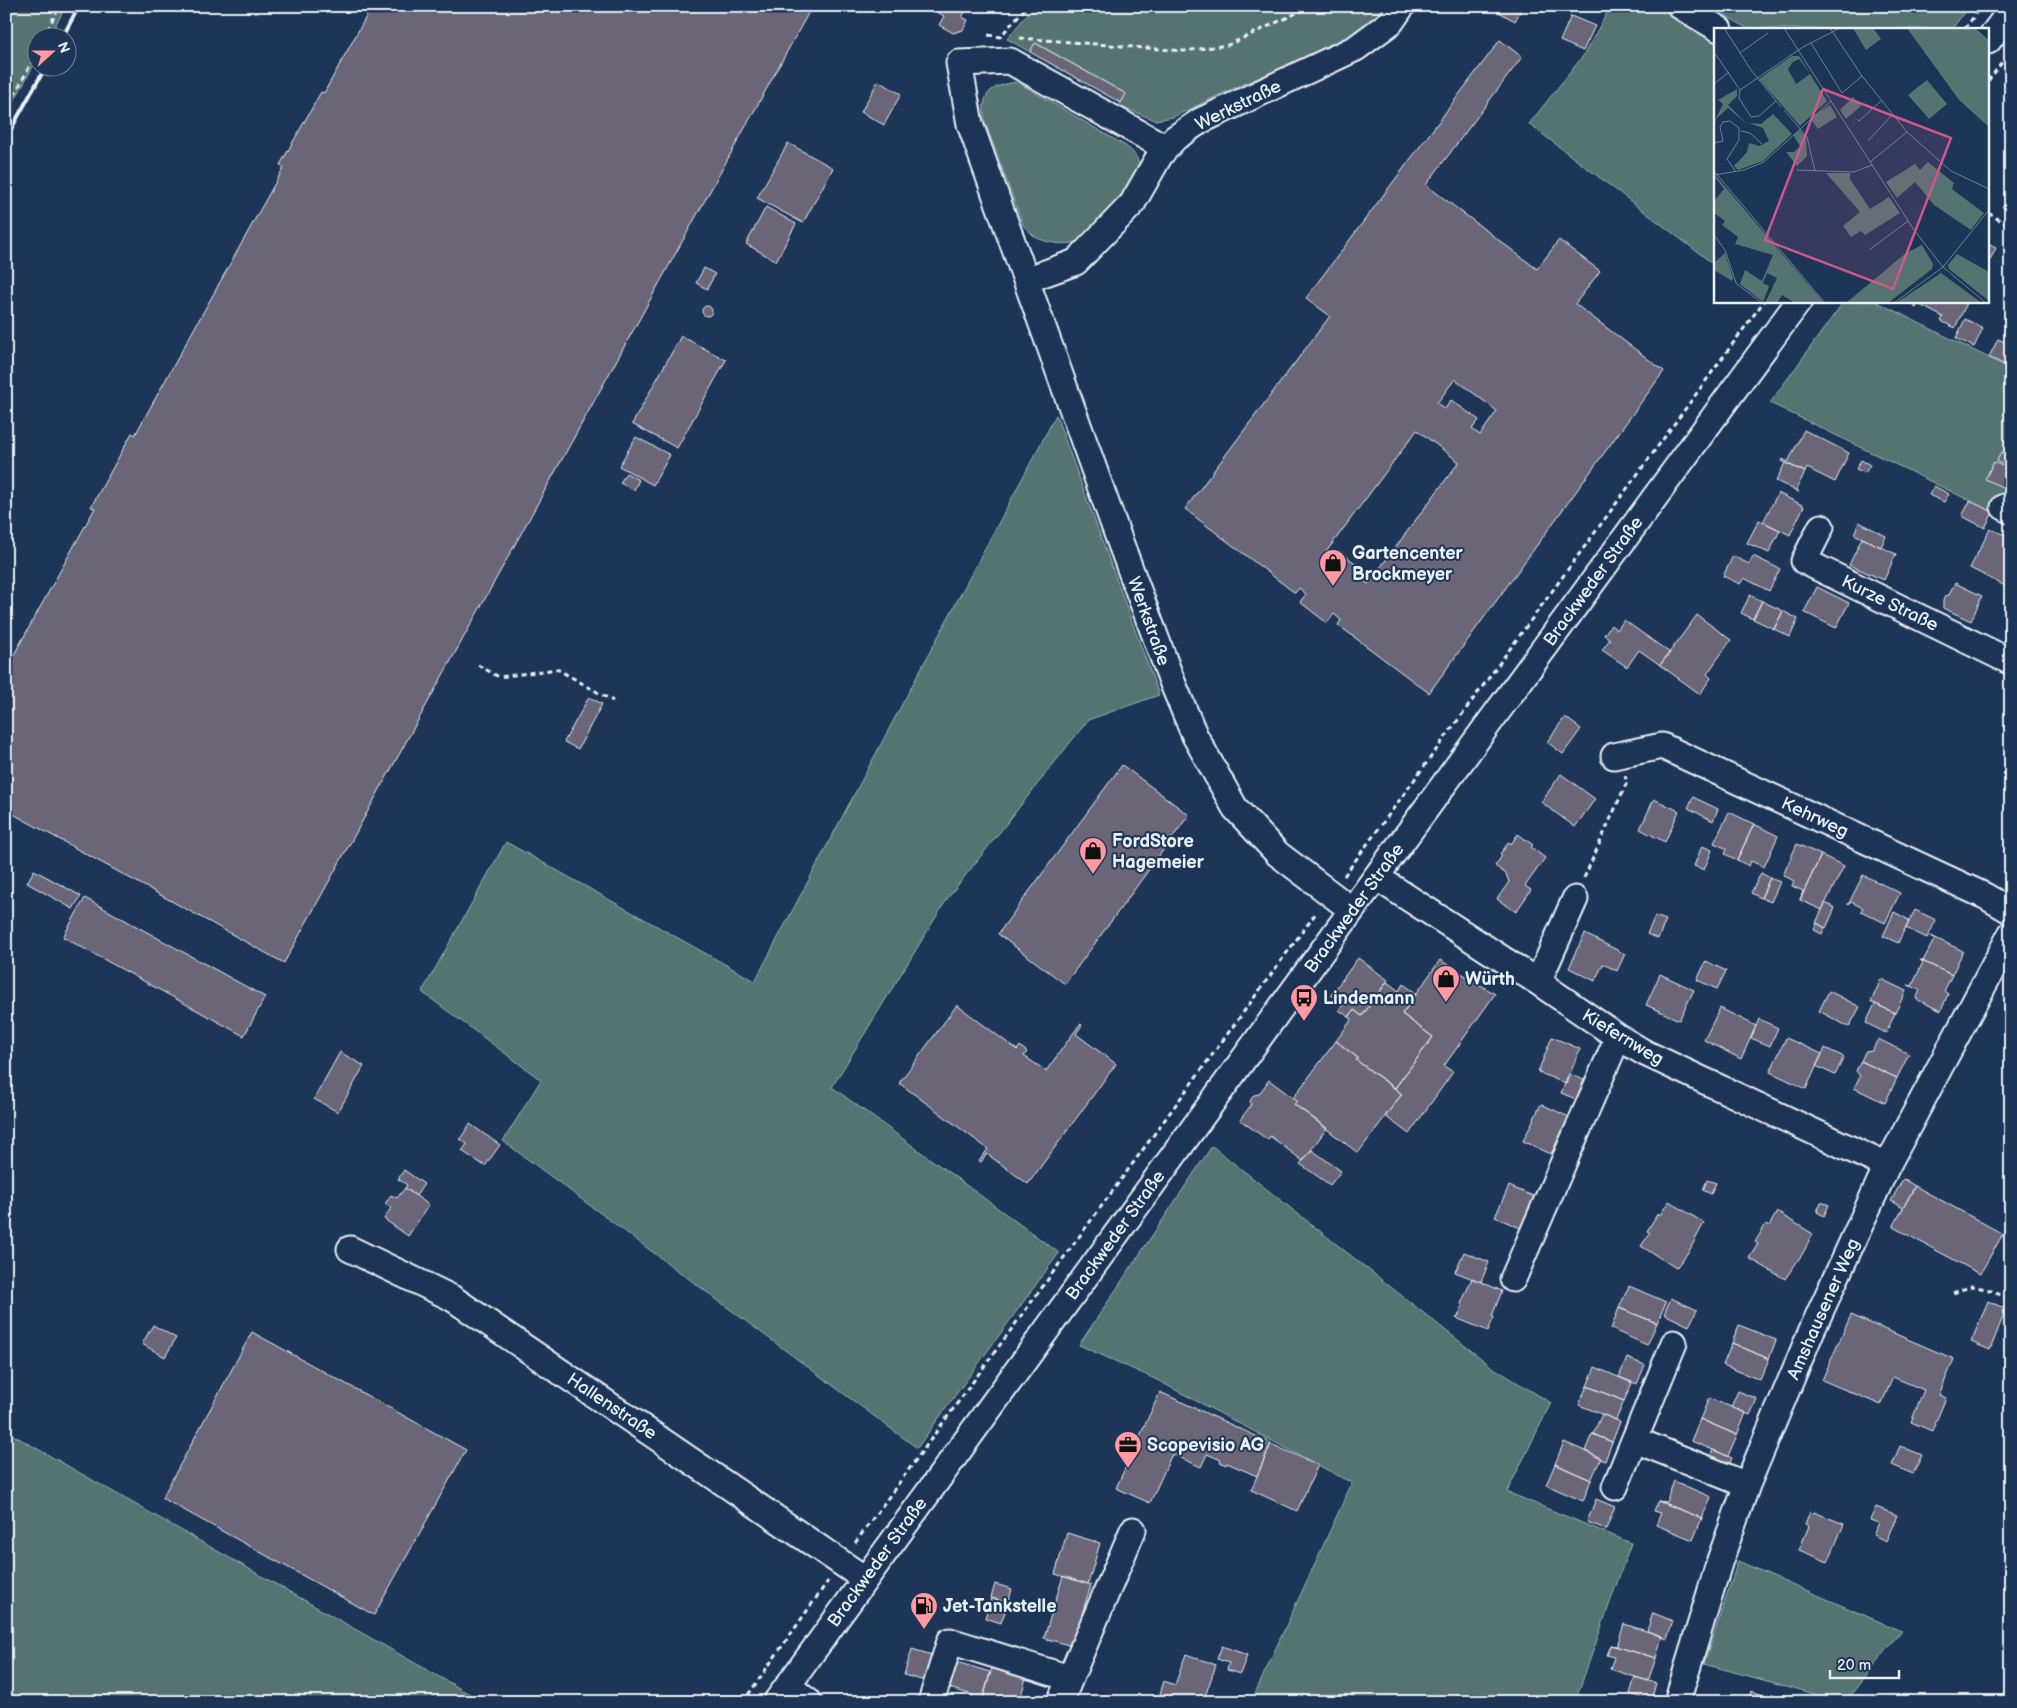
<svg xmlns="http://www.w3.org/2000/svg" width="2017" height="1708" font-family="'Balsamiq Sans',sans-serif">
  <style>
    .green { fill: #557371; stroke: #9eb2b4 }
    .building { fill: #6b6677; stroke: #e8f1f8; fill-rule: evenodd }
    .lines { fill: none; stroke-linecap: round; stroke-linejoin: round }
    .minor-casing { stroke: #e8f1f8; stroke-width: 29 }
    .path { stroke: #e8f1f8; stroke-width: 3; stroke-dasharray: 5 4; stroke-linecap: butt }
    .minor { stroke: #1d3557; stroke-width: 25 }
    .rail { stroke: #e8f1f8; stroke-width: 4 }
    .labels { text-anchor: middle; stroke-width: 4; stroke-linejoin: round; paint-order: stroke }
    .street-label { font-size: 18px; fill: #e8f1f8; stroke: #1d3557 }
    .poi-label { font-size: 18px; font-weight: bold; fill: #e8f1f8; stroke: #1d3557; text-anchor: start }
    .inset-road { fill: none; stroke: #6e8097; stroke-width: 1 }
    .view { fill: #cd598a; fill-opacity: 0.15; stroke: #cd598a; stroke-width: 2.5 }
    .inset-edge { fill: none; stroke: #e8f1f8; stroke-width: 2.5 }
  </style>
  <rect width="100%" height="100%" fill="#1d3557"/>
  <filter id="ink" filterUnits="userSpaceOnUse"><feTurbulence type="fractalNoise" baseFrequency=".02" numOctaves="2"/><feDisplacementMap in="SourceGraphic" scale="10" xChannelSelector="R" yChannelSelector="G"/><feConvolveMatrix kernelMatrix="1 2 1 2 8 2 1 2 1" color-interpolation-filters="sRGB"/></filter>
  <g filter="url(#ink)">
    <path class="green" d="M6,6H66L49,37L38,38L37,59L6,116Z
      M1034,6H1389L1383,15L1350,40L1234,88L1173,117L1155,120L1119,106L1126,94L1036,43L1030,52L1007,39Z
      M1611,6H1661L1716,39V266L1529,124L1583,56Z
      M1710,6H1969L1952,29H1748Z
      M1017,82L1124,145C1157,166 1129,194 1110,213C1103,221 1095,232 1086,238C1074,247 1050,244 1037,238C1032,235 1027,229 1023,225L985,122C980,93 990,86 1017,82Z
      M1844,301H1875L2011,369V476L1993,512L1770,403Z
      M1056,415L1159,695L1088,720L947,899L832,1087L1059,1253L917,1448L503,1141L541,1080L422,992L506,842L755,981Z
      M1212,1146L1492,1367L1551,1403L1507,1492L1631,1543L1575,1702H1251L1352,1483L1153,1378L1079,1345Z
      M6,1431L480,1700L482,1702H6Z
      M1738,1561L1901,1631L1845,1702L1704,1664Z"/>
    <path class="building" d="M372,6H802L810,10L284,963L6,810V669L95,508L91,507L132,433L135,435L284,167L280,165L321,92L324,93Z
      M927,6H969L962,17L968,20L963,30L953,33L939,25L944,16Z
      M1497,6H1523L1515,21L1495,10Z
      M1571,16L1595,26L1583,51L1560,41Z
      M1500,40L1522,57L1426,185L1537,269L1559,240L1600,271L1575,304L1664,371L1429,693L1338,625L1341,620L1334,614L1327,623L1300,602L1306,594L1299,588L1295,593L1185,509L1330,316L1306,298ZM1455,379L1497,411L1480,435L1472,429L1479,420L1451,400L1445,409L1437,403ZM1417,430L1459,462L1368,584L1361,578L1366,571L1339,551L1333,558L1326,552Z
      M1035,43L1126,94L1121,103L1030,52Z
      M878,81L901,94L884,125L861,112Z
      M788,143L833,168L803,223L757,198Z
      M2011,192V213L2002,207Z
      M766,207L796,224L776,261L746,244Z
      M1988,244L1996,248L1988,264Z
      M704,268L715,274L707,289L696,283Z
      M1917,301H1968L1955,328L1941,321L1943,317L1918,304L1916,308L1914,307Z
      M702 311a5 5 0 1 1 10 0a5 5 0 1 1-10 0Z
      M1965,319L1983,328L1974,347L1956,338Z
      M681,336L726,360L677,448L632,424Z
      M1998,339L2011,345V368L1989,357Z
      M1804,430L1849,453L1835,482L1807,468L1805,472L1782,461L1783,459L1788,462Z
      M636,437L670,455L653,485L619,466Z
      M2001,452L2011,457V468L1997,461Z
      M1861,460L1870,465L1865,473L1856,469Z
      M1994,462L2011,470V476L2004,488L1985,479Z
      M1785,463L1805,472L1796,490L1799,492L1776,481Z
      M626,473L639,480L634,490L620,483Z
      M1934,486L1949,494L1944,502L1929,495Z
      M1778,493L1804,506L1790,535L1763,522Z
      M1970,501L1993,512L1985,528L1962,516Z
      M1759,520L1780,530L1769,553L1747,543Z
      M1859,522L1886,536L1881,547L1854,534Z
      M1990,529L2011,537V589L1970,568Z
      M1862,538L1896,554L1884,580L1849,565Z
      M1733,556L1749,564L1753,556L1780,569L1769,591L1744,578L1740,584L1723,576Z
      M1955,583L1982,596L1971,621L1943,608V601L1945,596L1949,595Z
      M1817,587L1849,603L1836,628L1804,612Z
      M1750,595L1762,601L1753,619L1741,613Z
      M1762,601L1783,611L1774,629L1753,619Z
      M1783,611L1798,619L1790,637L1774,629Z
      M1697,615L1731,640L1707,674L1711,678L1700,694L1660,665Z
      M1624,620L1670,653L1660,665L1639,650L1627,667L1602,650L1610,639L1604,635L1611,625L1617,630Z
      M589,697L602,704L578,749L564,742Z
      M1565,717L1581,729L1563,754L1547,742Z
      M1122,765L1189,815L1065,984L998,934Z
      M1561,774L1595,799L1575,827L1541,802Z
      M1693,797L1718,809L1713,821L1688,808Z
      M1654,799L1679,811L1665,842L1640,829Z
      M1729,812L1754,824L1737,860L1725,854L1727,849L1714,843Z
      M1754,824L1778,836L1764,867L1751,861L1749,866L1737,860Z
      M1518,834L1533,845L1531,847L1545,858L1525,886L1531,890L1516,912L1497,899L1509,882L1506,874L1495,866L1502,856L1500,854L1509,842L1511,844Z
      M1797,844L1821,855L1800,900L1803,891L1792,886L1794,881L1783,875Z
      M1702,846L1712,850L1704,870L1694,866Z
      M1821,855L1844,866L1822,910L1800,900Z
      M34,870L81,896L73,909L27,883Z
      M1761,873L1770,878L1761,898L1751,893Z
      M1863,875L1900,893L1885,923L1861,911L1863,908L1851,902L1848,905Z
      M1770,878L1780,882L1771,902L1761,898Z
      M85,898L265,997L244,1036L63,937Z
      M1825,903L1835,908L1826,928L1816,923Z
      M1915,910L1936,920L1927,938L1906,928Z
      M1894,912L1909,920L1898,943L1883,936Z
      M1655,916L1666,920L1658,939L1647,934Z
      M1817,923L1825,928L1822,934L1814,930Z
      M1585,934L1625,954L1617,971L1603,964L1595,981L1569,968L1574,957H1573Z
      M1931,936L1963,951L1952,975L1920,960L1923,961L1935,938Z
      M1358,958L1388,980L1362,1016L1354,1010L1349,1017L1339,1010L1344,1004L1331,995Z
      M1440,960L1495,994L1444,1066L1453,1072L1409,1134L1385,1116L1402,1094L1395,1088L1433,1037L1402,1014Z
      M1920,960L1952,975L1944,991L1948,994L1941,1011L1916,999L1920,990L1908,985L1912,986L1923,962Z
      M1706,961L1726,971L1717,989L1697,980Z
      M1660,974L1694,990L1679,1020L1646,1005Z
      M1881,979L1906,991L1895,1013L1871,1002Z
      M1387,982L1399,991L1403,984L1416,993L1402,1014L1433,1037L1395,1088L1356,1060L1358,1058L1336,1041L1352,1019L1349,1017L1354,1010L1362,1016Z
      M1829,991L1860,1007L1849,1027L1819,1011Z
      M1875,1004L1895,1013L1886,1033L1866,1023Z
      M957,1005L1017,1050L1020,1046L1027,1052L1024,1056L1046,1071L1080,1024L1082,1025L1076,1034L1116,1064L1028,1184L987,1154L981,1162L979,1161L988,1149L899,1083Z
      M1720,1008L1756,1026L1741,1059L1704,1040Z
      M1759,1019L1778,1028L1770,1046L1751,1038Z
      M1552,1037L1580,1049L1566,1084L1538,1072Z
      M1786,1038L1822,1054L1806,1089L1770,1072Z
      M1878,1039L1909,1054L1897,1078L1861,1061L1865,1052L1872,1051Z
      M1336,1041L1358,1058L1356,1060L1402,1094L1358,1153L1294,1104L1297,1101L1293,1098Z
      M1825,1048L1844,1057L1835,1075L1816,1066Z
      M340,1052L364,1066L338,1112L314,1099Z
      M1861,1061L1897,1078L1885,1103L1854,1088L1860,1076L1856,1071Z
      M1569,1074L1591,1083L1583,1102L1561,1093Z
      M1269,1080L1297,1101L1294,1104L1327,1128L1303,1161L1270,1136L1268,1140L1240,1120L1251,1105L1250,1101L1254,1095L1259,1094Z
      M1541,1104L1569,1117L1551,1154L1523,1141Z
      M470,1124L500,1145L485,1166L462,1151L467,1144L460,1139Z
      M1312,1150L1341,1171L1330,1185L1300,1164Z
      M404,1170L424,1184L416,1196L405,1188L407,1185L398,1179Z
      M1903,1179L1915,1186L1903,1208L1891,1201Z
      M1707,1180L1716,1183L1711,1194L1703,1190Z
      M1509,1186L1540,1199L1527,1231L1495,1217Z
      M1915,1186L2003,1234L1980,1274L1893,1227Z
      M405,1188L429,1205L408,1236L384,1219L391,1208L385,1204L391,1195L397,1198Z
      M1669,1201L1704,1223L1689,1251L1676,1268L1641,1246L1650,1233L1647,1231L1658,1213L1660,1215Z
      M1821,1202L1829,1205L1824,1216L1817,1212Z
      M1777,1212L1813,1234L1803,1253L1785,1279L1749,1258L1758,1244L1755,1242L1766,1224L1769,1226Z
      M1464,1252L1489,1262L1481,1282L1455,1272Z
      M1472,1278L1502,1291L1492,1316L1494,1317L1488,1331L1456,1318L1458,1317L1463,1305L1461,1304Z
      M1629,1286L1666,1302L1657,1323L1619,1308Z
      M1671,1298L1697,1310L1689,1326L1664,1314Z
      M1988,1301L2006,1309L1990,1350L1971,1342Z
      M1619,1308L1657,1323L1647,1345L1611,1329Z
      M1851,1315L1954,1359L1939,1395L1946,1398L1932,1431L1911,1422L1924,1390L1893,1377L1881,1405L1822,1380Z
      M153,1325L176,1338L165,1357L142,1344Z
      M1739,1325L1776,1340L1769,1359L1732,1343Z
      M252,1332L466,1450L374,1615L162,1498Z
      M1732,1343L1769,1359L1760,1380L1723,1365Z
      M1627,1358L1645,1365L1637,1384L1619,1377Z
      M1595,1367L1632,1383L1624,1401L1587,1386Z
      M1587,1386L1624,1401L1616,1420L1579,1405Z
      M1738,1391L1757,1399L1750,1415L1731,1407Z
      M1160,1392L1271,1443L1257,1476L1227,1463L1226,1465L1220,1462L1221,1460L1207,1454L1201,1467L1172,1454L1150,1503L1116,1488Z
      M1709,1398L1746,1413L1737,1435L1700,1419Z
      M1602,1414L1620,1422L1612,1442L1593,1434Z
      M1700,1419L1737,1435L1728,1456L1691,1441Z
      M1592,1434L1612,1442L1605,1461L1585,1451Z
      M1564,1442L1601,1458L1591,1480L1555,1464Z
      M1271,1444L1318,1465L1297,1511L1251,1490Z
      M1900,1446L1922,1455L1913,1474L1892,1465Z
      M1713,1450L1732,1458L1728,1468L1708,1460Z
      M1555,1464L1591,1480L1583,1501L1546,1485Z
      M1674,1481L1711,1497L1702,1518L1658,1501L1666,1502Z
      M1596,1499L1615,1507L1606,1529L1587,1522Z
      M1658,1501L1702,1518L1693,1540L1656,1525L1661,1513L1654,1511Z
      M1876,1507L1897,1515L1886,1541L1873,1535L1879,1523L1870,1520Z
      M1810,1512L1813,1514L1814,1512L1844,1524L1828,1562L1799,1550L1809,1526L1805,1524Z
      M1067,1533L1100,1543L1088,1584L1055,1574Z
      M1063,1576L1091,1585L1072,1646L1044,1638Z
      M995,1584L1012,1589L1008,1603L991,1598Z
      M991,1598L1008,1603L1001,1623L985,1618Z
      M1653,1613L1673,1621L1667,1639L1647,1631Z
      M1624,1624L1662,1636L1656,1658L1611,1645L1617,1646Z
      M1611,1645L1656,1658L1648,1681L1610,1669L1614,1657L1607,1655Z
      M1222,1646L1247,1655L1240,1674L1227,1670L1229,1663L1217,1659Z
      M912,1649L990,1672L982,1702H971L973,1695L904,1675Z
      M1186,1654L1216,1665L1203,1702H1176L1160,1694L1164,1681L1175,1685Z
      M993,1665L1027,1675L1019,1702H982Z
      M1635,1677L1656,1683L1651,1701L1630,1694Z
      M1751,1691L1786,1702H1748Z"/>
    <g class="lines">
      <defs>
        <path id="minor" d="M1680,6L1719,29
          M1988,41L2011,10
          M1166,148L1010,61L959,63L970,124L1119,539L1173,684L1195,736L1235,808L1278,854L1352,910
          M1026,280L1076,262L1132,204L1160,155L1175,138L1200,121L1356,48L1391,22L1402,6
          M2004,507L2011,511
          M1821,527L1804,561L2011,662
          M1614,756L1662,746L1985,896L2011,911
          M1376,877L1538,982L1618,1037L1645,1053L1887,1166
          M1538,982L1575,899
          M350,1249L452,1298L865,1579
          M1513,1279L1618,1037
          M1635,1440L1747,1485
          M1615,1487L1674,1343
          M788,1686L809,1702
          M776,1702L1376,877L1799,301
          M931,1702L950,1641L1069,1678
          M1060,1702L1133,1530
          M1677,1702L1720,1560L1747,1485L1811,1332L1887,1166L2011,934"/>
      </defs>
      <use href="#minor" class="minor-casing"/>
      <path class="path" d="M1965,29L1981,6
        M988,35L1000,37L1027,6
        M44,38L59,6
        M1020,38L1184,51L1228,45L1312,6
        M1988,81L2003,61
        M6,111L38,50
        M1988,213L2011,227
        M478,665L499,677L557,669L613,701
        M1344,876L1764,301
        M1584,878L1627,782L1625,776
        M1953,1293L1972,1286L1990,1290L2011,1300
        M855,1543L1316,913
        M743,1702L828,1581"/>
      <use href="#minor" class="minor"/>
      <path class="rail" d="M62,38L79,6
        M6,138L45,68"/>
    </g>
  </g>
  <defs>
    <symbol id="shop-pin" viewBox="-11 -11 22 30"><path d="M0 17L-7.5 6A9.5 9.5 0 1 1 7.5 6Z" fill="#ff9aa2" stroke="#1d3557"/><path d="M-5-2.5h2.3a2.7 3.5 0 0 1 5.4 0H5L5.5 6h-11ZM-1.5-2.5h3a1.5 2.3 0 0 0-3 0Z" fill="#111"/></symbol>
    <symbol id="bus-pin" viewBox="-11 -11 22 30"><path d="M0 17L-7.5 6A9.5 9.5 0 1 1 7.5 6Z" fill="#ff9aa2" stroke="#1d3557"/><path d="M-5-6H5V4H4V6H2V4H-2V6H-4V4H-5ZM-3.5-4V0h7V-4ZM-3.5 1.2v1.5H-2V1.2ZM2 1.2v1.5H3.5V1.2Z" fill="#111"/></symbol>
    <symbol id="office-pin" viewBox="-11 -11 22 30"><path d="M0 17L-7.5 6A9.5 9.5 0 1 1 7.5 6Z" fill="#ff9aa2" stroke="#1d3557"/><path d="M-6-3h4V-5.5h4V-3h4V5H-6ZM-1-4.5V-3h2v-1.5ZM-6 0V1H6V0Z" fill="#111"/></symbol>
    <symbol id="fuel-pin" viewBox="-11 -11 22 30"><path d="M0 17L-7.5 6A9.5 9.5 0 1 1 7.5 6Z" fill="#ff9aa2" stroke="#1d3557"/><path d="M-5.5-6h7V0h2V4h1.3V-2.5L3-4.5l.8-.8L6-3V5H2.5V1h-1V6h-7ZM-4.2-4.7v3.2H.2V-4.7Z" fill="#111"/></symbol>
  </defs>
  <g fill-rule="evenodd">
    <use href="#shop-pin" x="1317" y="547" width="32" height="43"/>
    <use href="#shop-pin" x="1077" y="835" width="32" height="43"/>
    <use href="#shop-pin" x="1430" y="963" width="32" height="43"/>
    <use href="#bus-pin" x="1288" y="982" width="32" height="43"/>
    <use href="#office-pin" x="1112" y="1429" width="32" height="43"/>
    <use href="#fuel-pin" x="908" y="1590" width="32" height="43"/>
  </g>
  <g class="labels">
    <g class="street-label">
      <text transform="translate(1238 105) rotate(-26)" y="6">Werkstraße</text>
      <text transform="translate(1593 581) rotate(-54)" y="6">Brackweder Straße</text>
      <text transform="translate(1890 603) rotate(26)" y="6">Kurze Straße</text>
      <text transform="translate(1149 621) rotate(70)" y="6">Werkstraße</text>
      <text transform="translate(1815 817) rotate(25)" y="6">Kehrweg</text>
      <text transform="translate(1354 908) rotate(-54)" y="6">Brackweder Straße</text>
      <text transform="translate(1623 1037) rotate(31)" y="6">Kiefernweg</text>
      <text transform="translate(1115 1235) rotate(-54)" y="6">Brackweder Straße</text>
      <text transform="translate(1823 1309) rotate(-66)" y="6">Amshausener Weg</text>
      <text transform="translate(612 1406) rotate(34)" y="6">Hallenstraße</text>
      <text transform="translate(877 1562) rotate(-54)" y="6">Brackweder Straße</text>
    </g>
    <g class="poi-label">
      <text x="1352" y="559">Gartencenter<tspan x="1352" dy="21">Brockmeyer</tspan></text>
      <text x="1112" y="847">FordStore<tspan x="1112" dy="21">Hagemeier</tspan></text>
      <text x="1465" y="985">Würth</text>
      <text x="1323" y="1004">Lindemann</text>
      <text x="1147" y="1451">Scopevisio AG</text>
      <text x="943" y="1612">Jet-Tankstelle</text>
    </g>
  </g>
  <g transform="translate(1714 28)">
    <rect width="275" height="275" fill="#1d3557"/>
    <path d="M139,0H159L167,11L152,22ZM193,0H261L275,12V99L245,72ZM78,28H85L96,45L85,31L79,34L74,41L82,56L96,46L113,73L86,98L45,51ZM213,52L233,76L215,91L194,67ZM23,61V68L14,77L33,96L14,80L1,92L9,76L4,72ZM139,69L147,78L132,91L126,82ZM116,77L123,89L104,101L96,90ZM59,86L78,106L49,133L24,142L20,138L33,124L35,115L45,118L55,113L49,100L35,95L47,96ZM86,102L92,109L93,128L83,138L72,124H80L86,118L79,107ZM214,134L240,155L238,161L270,185L257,202L220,177L201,154L183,170L172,154L201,136L206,142ZM112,145H136V151L156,181L175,169L186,185L151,207L147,203L137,209L129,198L146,184ZM0,148H2L110,275H81L68,267L63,275H51L63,250L53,245L49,255L55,258L49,274L26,256L31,242L48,253L59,227L21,216L24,209L8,197L11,193L0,185V173L10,161ZM208,217L219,236L218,241L174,275H132L192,225ZM11,225L19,250L18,253L0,242V235ZM243,226L275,244V273L235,241L234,237ZM227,245L268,275H183L185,273Z" fill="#557371"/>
    <path class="inset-road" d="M10,0L37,42L67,79M70,0L200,202L229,239L275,182M116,0L148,48L193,104L237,143L275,161M97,15L128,65L148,48M0,24L26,62M26,25L54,5M0,56L15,44M26,62L89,19L126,0M26,62L25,70L37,89L45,88L62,73M70,82L93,109L101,143M143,91L145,93L167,73M27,103L36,105L48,116M154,113L178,87M0,115L9,113L6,99L9,94L16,93L25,100V112L13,131L22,144M156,134L193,104M83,142L140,144L158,137M0,143L111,275M0,147L30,142L50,134L117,73M0,207L11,222L22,255L48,275M155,222L194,193M180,275L229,239L272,275"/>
    <path class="view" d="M109,61L237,110L179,261L51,212Z"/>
    <rect width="275" height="275" class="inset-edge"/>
  </g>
  <rect width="2017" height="1708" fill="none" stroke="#1d3557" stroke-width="25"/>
  <rect x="12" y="12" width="1992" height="1683" fill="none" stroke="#e8f1f8" stroke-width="2" filter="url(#ink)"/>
  <g transform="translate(52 52) rotate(69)"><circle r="24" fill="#1d3557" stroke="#6e8097"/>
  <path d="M0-4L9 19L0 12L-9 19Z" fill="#ff9aa2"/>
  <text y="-8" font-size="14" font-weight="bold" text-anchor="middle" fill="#e8f1f8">N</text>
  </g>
  <path d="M1830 1670v8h69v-8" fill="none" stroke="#e8f1f8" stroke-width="2.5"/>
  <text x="1837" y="1670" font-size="15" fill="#e8f1f8" stroke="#1d3557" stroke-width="4" paint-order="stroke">20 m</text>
</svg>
